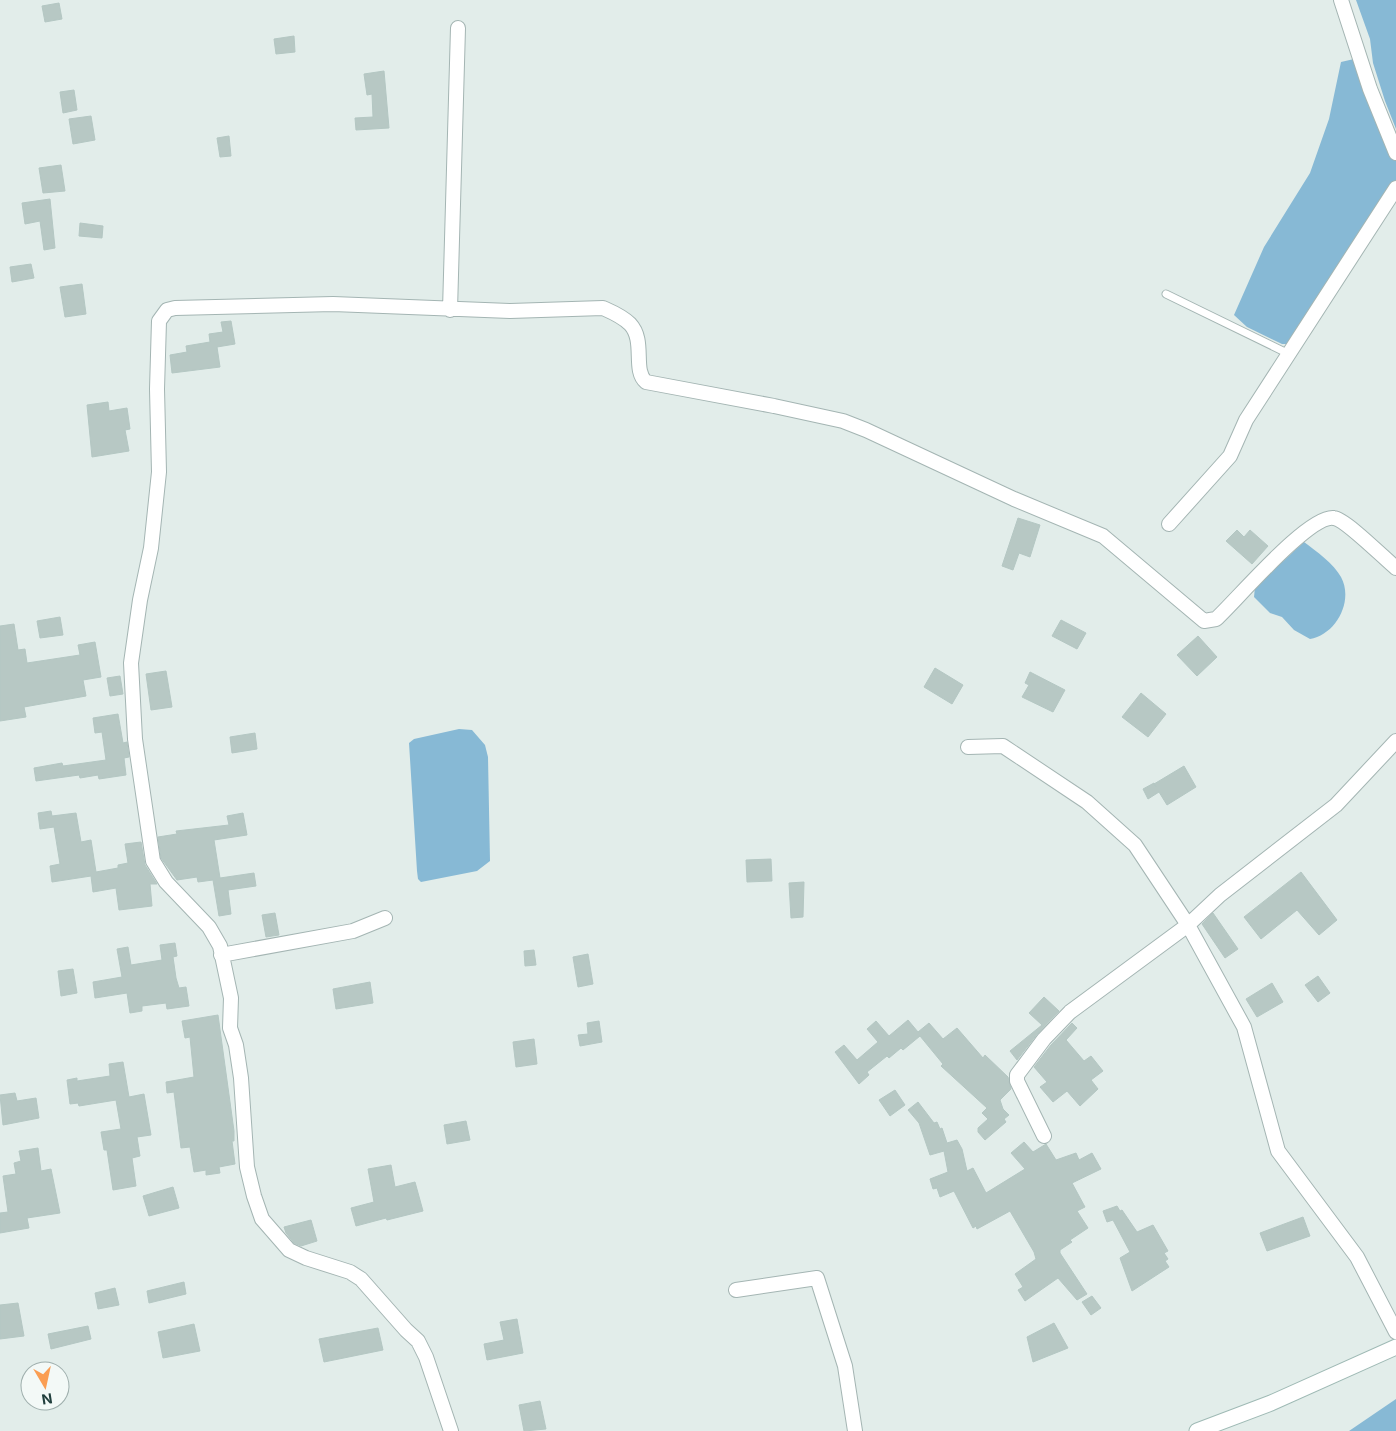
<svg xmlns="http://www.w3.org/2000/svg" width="1396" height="1431" font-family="Inter,sans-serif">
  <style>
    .water { fill: #87b9d5 }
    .building { fill: #b7c8c4; stroke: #b4c7c3 }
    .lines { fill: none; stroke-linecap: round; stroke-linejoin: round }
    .lane-casing { stroke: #a4b5b3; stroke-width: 9 }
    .street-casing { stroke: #a4b5b3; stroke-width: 16 }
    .secondary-casing { stroke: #9fbab5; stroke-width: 17 }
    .lane { stroke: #fff; stroke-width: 7 }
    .street { stroke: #fff; stroke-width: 14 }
    .secondary { stroke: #fff; stroke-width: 15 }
  </style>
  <rect width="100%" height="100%" fill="#e2edea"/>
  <path class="water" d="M1356,0H1396V129L1385,101L1373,63L1370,39Z
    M1354,59L1396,160V182L1288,344H1282L1247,327L1234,315L1264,247L1310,173L1329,119L1341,62Z
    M1304,542C1316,551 1334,564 1341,577C1354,601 1336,635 1310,639L1294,630L1282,617L1270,613L1254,597L1255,587Z
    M459,729L472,730L485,745L488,757L490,861L477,871L421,882L418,879L417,871L409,743L414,739Z
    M1396,1399V1431H1349Z"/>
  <path class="building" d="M59,3L62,19L45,22L42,6Z
    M294,36L295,52L276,54L274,39Z
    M384,71L389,128L356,130L355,118L373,117L372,94L367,95L364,74Z
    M74,90L77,110L63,113L60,92Z
    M91,116L95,140L73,144L69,119Z
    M229,136L231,156L220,157L217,138Z
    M61,165L65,191L43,193L39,168Z
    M50,199L55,248L44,250L40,221L25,224L22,203Z
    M80,223L103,226L102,238L79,236Z
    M31,264L34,278L12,282L10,267Z
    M82,284L86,314L65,317L60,287Z
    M231,321L235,344L217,347L220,367L172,373L170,355L187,352L186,346L210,342L209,334L223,332L221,322Z
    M108,402L109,411L127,408L130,429L125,430L129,451L92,457L87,405Z
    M1018,518L1040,525L1030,557L1019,553L1013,570L1002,566Z
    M1237,530L1244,537L1250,530L1268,546L1252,564L1226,541Z
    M60,617L63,635L40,638L37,621Z
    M1061,620L1086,633L1077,649L1052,636Z
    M14,624L18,650L25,649L27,663L80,655L78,645L95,642L101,677L83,680L86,696L24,707L26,717L0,721V626Z
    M1198,636L1217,657L1197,676L1177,655Z
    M935,668L963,685L952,704L924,687Z
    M166,671L172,707L151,710L146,674Z
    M1030,672L1065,690L1053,712L1022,697L1029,685L1025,683Z
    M120,676L123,694L110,696L107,678Z
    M1141,693L1166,714L1148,737L1122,717Z
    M118,714L123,743L127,742L129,757L124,758L126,775L99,779L98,775L80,778L79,775L36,781L34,768L62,763L63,766L106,760L102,732L95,733L93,718Z
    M255,733L257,749L232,753L230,737Z
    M1184,766L1196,787L1167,805L1159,792L1148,799L1143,789L1154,783L1156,787L1154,784Z
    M51,811L52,816L76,813L81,842L91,840L96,872L118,868V865L128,863L125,844L141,842L145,865L157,884H150L152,906L119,910L116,888L93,892L91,876L52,882L50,866L60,864L54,827L40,829L38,813Z
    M243,813L247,835L214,840L220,878L254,873L256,886L228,890L231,914L219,916L213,880L198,882L197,877L177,880L161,858L158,837L177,834L176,831L229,825L227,816Z
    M771,859L772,881L747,882L746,860Z
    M1301,872L1337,920L1319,935L1297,910L1261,939L1244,917Z
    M804,882L803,917L791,918L789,883Z
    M275,913L279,935L266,937L262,915Z
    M1213,913L1238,949L1225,958L1202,924Z
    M175,943L177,956L173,957L176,978L179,988L186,987L189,1006L167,1009L166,1003L142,1006V1011L130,1013L127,993L95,998L93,982L122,977L117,949L128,947L131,965L162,960L160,945Z
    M534,950L536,965L525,966L524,951Z
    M588,954L593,984L578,987L573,957Z
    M73,969L77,993L61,996L58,971Z
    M1318,976L1330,993L1318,1002L1305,985Z
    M370,982L373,1003L336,1009L333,989Z
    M1272,983L1283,1002L1257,1017L1246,999Z
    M1044,997L1059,1011L1038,1033L1017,1060L1010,1051L1042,1025L1029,1013Z
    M218,1015L234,1131V1141H232L235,1164L219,1167L220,1173L206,1175V1170L194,1172L190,1147L181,1148L174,1092L167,1093L166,1082L194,1077L190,1037L185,1038L182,1021Z
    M908,1020L918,1032L929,1023L943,1039L957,1028L983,1058L985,1055L1008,1077L1011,1089L1000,1100L1003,1109L1009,1115L1004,1119L1006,1122L985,1140L978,1132V1128L988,1119L982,1113L987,1108L941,1066L943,1064L920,1036L903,1050L901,1048L889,1058L887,1056L867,1072L869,1075L859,1084L835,1052L844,1045L857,1060L878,1042L867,1029L876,1021L889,1036Z
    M599,1021L602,1042L580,1046L578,1035L588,1034L587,1023Z
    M1072,1023L1077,1028L1066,1040L1084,1061L1091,1056L1103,1071L1091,1080L1098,1089L1080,1106L1067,1091L1053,1102L1040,1087L1047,1082L1034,1067L1051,1045Z
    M534,1039L537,1064L516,1067L513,1042Z
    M123,1062L129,1097L144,1094L151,1135L137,1137L140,1156L132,1158L136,1186L113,1190L107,1150H104L101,1132L121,1129L116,1100L79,1106L78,1103L70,1104L67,1080L77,1078V1081L110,1076L109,1064Z
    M895,1090L905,1105L890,1116L879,1100Z
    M15,1093L17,1101L36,1098L39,1118L3,1125L0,1095Z
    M918,1102L934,1123L937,1122L940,1129L942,1128L947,1143L957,1140L962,1149L967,1171L973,1168L986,1193L1025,1169L1011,1153L1024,1142L1033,1152L1046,1144L1056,1160L1076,1153L1079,1160L1092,1153L1101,1169L1072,1183L1085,1207L1077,1211L1088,1228L1070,1240L1072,1242L1060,1250V1253L1087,1294L1077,1300L1058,1278L1025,1301L1018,1290L1023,1287L1015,1274L1036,1259L1034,1252L1010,1211L977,1229L976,1226L973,1228L954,1191L940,1197L937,1188L933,1189L930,1179L948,1172L944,1151L930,1155L919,1123L908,1110Z
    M466,1121L470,1140L447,1144L444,1125Z
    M38,1148L41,1171L51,1169L60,1213L27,1218L29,1228L0,1233V1213L8,1212L3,1176L16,1174L14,1163L21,1161L19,1151Z
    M391,1165L395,1187L415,1182L423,1211L387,1220L386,1218L356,1226L351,1208L374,1202L368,1169Z
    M173,1187L179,1208L149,1216L143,1196Z
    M1117,1206L1120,1211L1122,1210L1137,1232L1153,1225L1168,1251L1164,1253L1168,1259L1165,1261L1169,1267L1132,1291L1120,1258L1130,1252L1113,1220L1107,1222L1103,1211Z
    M1303,1217L1310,1236L1267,1251L1260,1233Z
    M311,1220L317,1241L301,1246L294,1243L286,1233L284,1227Z
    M184,1282L186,1294L149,1303L147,1291Z
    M115,1288L119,1305L98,1309L95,1293Z
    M1092,1296L1101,1308L1091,1315L1082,1302Z
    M18,1303L24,1336L0,1339V1305Z
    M517,1319L523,1353L487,1360L484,1344L504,1340L500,1322Z
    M1054,1323L1068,1348L1033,1362L1027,1337Z
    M194,1324L200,1351L163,1358L158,1332Z
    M88,1326L91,1339L51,1349L48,1334Z
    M378,1328L383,1350L324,1362L319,1339Z
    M540,1401L546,1429L524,1431L519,1405Z"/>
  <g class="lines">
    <defs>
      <path id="lane" d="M1166,294L1289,354"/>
      <path id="street" d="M1341,0L1370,89L1396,153
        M450,310L458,28
        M1169,524L1230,456L1246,420L1396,188
        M968,747L1003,746L1087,802L1135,845L1188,925L1244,1027L1278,1151L1357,1257L1396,1332
        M221,955L353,931L385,918
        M1044,1136L1017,1081V1075L1044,1039L1070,1012L1188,925L1220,895L1336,805L1396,741
        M736,1290L817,1278L845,1366L855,1431
        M451,1431L426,1357L418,1341L406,1330L361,1279L350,1272L306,1258L289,1250L262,1219L254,1196L247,1167L241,1078L236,1045L230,1028L231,998L220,946L209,927L166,882L153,861L135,739L131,663L140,600L151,548L159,472L157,389L159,321L167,310L175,308L333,304L510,311L603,308C612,312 622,316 630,324C646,341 632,370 646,382L774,406L843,421L866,430L1014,499L1103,536L1204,621L1216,619C1236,601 1309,514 1334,518C1345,519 1385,559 1396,568"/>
      <path id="secondary" d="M1197,1431L1271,1403L1396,1347"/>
    </defs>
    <use href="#lane" class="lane-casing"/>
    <use href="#street" class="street-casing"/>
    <use href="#secondary" class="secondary-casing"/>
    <use href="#lane" class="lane"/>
    <use href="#street" class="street"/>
    <use href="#secondary" class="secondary"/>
  </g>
  <g transform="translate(45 1386) rotate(171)"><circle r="24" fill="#f3f9f7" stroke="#9fafad"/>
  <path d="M0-4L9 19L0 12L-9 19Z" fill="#fa9e53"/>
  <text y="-8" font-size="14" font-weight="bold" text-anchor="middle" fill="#213f3d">N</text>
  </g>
</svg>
